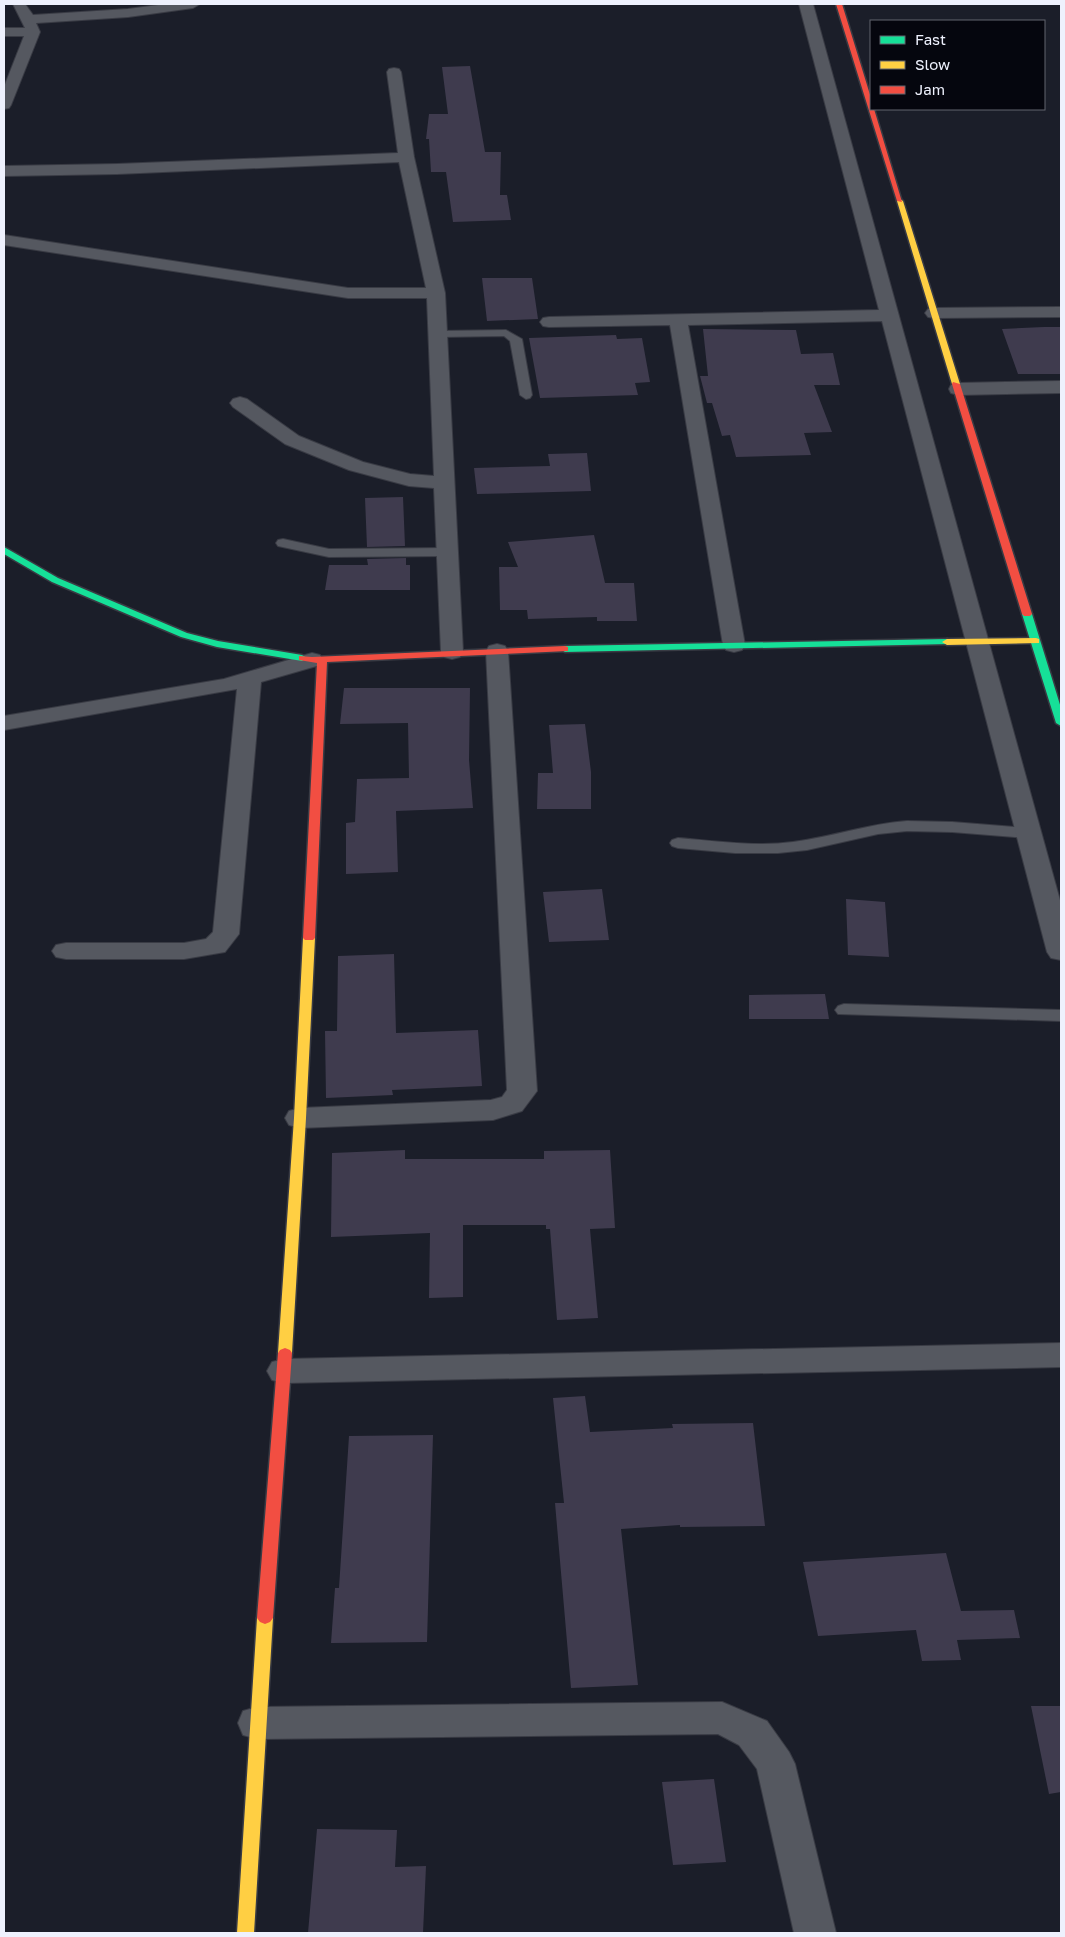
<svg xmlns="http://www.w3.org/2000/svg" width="1065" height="1937" font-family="'Golos Text',sans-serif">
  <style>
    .building { fill: #3f3b4e }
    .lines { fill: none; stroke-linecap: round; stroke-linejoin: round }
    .lane-casing { stroke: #393b44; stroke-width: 2 }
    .street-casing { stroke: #393b44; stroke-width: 2 }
    .fast-casing { stroke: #393b44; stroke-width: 3 }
    .slow-casing { stroke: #393b44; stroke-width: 3 }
    .jam-casing { stroke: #393b44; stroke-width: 3 }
    .lane { fill: #555860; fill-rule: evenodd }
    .street { fill: #555860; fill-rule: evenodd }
    .fast { fill: #16e098; fill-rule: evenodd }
    .slow { fill: #ffcf43; fill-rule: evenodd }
    .jam { fill: #f24e42; fill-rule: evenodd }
  </style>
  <rect width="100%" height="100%" fill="#1b1e29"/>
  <path class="building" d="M470,66L485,152H501L500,195H507L511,220L453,222L446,172H431L429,139H426L429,114H448L442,67Z
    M482,278H532L538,319L487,321Z
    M1044,327H1061V374H1018L1002,329Z
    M703,329L796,330L801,354L833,353L840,385H814L832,432L804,433L811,455L736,457L730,435L722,436L712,403H707L700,376H708Z
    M616,335L617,339L642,338L650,382L635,383L638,395L540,398L529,338Z
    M587,453L591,491L477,494L474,468L550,466L548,454Z
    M403,497L405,546L367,547L365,498Z
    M594,535L605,583H634L637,621H597V617L528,619L527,610H500L499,567H518L508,542Z
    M406,558V565H410V590H325L329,565H368L367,559Z
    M344,688H470L469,760L473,808L396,811L398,872L346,874V823L355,822L357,779L409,778L408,723L340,724Z
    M585,724L591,772V809H537L538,773H553L549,725Z
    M602,889L609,940L549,942L543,892Z
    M846,899L885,902L889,957L848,955Z
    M394,954L396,1033L478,1030L482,1086L392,1090L393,1095L326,1098L325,1031H337L338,956Z
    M825,994L829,1019H749V995Z
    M405,1150V1159H544V1151L610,1150L615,1228L590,1229L598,1318L557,1320L550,1229H546V1225H463V1297L429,1298L430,1233L331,1237L332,1153Z
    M585,1396L590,1432L673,1428L672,1424L753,1423L765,1526L680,1527V1525L621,1529L638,1685L571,1688L555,1503H564L553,1398Z
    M433,1435L427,1642L331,1643L335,1588H339L349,1436Z
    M946,1553L961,1611L1014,1610L1020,1638L957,1640L961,1660L922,1661L916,1630L818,1636L803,1562Z
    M1031,1706H1061V1792L1049,1794Z
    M714,1779L726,1862L673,1865L662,1782Z
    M317,1829L397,1830L395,1867L426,1866L423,1933H308Z"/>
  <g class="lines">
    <defs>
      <path id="lane" d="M506,330L522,339L532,395L530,398L526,399L520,395L510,341L504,336L438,337L432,334L438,331Z
        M283,539L329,549L448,548L455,552L448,556L329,557L278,546L276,543L278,540Z
        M907,821L952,822L1029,828L1035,830L1037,833L1035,836L1029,838L952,832L907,831L878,834L807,850L778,853H735L678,848L672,846L670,843L672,840L678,838C716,841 755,847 793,842C832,837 868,824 907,821Z
        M844,1004L1061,1010V1021L838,1014L835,1010L838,1006Z"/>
      <path id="street" d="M13,4H25L33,15L128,9L166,4H200L193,8L128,17L36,23L40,32L11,105L9,108L4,109V87L24,36H4V28H25Z
        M799,4H813L1061,904V960L1051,958L1047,952L882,321L688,325L745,645L742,650L734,652L726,650L723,645L670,325L549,327L543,326L540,322L543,318L549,317L879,310Z
        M394,68L399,69L401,72L414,157L445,293L463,652L460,657L452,659L444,657L441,652L434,488L409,486L349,470L285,444L233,407L230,403L233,399L240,397L247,399L299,436L363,462L410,474L434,476L427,298H348L4,245V235L348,288H426L399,162L117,174L4,176V166L117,164L398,153L387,72L389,69Z
        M1061,307V317L934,318L928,317L925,313L928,309L934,308Z
        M1061,381V393L958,395L951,393L949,389L951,385L958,383Z
        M497,644L505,646L508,651L537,1091L522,1111L493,1120L300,1128L289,1125L285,1118L289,1111L300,1108L491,1100L502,1097L507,1090L486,651L489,646Z
        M312,653L320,655L323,660L320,665L261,682L239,934L225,952L184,959H66L56,957L52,951L56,945L66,943H184L206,939L213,932L237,689L4,730V716L224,679Z
        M1061,1343V1367L284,1383L272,1380L267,1371L272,1362L284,1359Z
        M722,1702L767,1721L789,1752L795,1764L836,1933H794L757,1769L739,1745L718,1734L257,1739L243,1735L238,1723L243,1711L257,1707Z"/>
      <path id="fast" d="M4,547L58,578L187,633L218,641L302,655L307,658L302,661L217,647L181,637L52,582L4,554Z
        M1027,611L1032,614L1061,708V726L1056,723L1022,614Z
        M947,639L950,640V644L565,652L560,649L565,646Z"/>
      <path id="slow" d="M900,199L903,201L960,384L959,386L952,384L897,201Z
        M1036,638L1039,639V643L947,645L942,642L947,639Z
        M309,935L315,938L306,1118L292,1353L290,1356L285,1358L280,1356L278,1353L294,1118L303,938Z
        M265,1612L270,1614L273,1618L254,1933H237L257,1618L260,1614Z"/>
      <path id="jam" d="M836,4H842L871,98V109H874L902,202L897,201Z
        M953,382L960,384L1032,614L1030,616H1024L1022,614L952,384Z
        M565,646L568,647V651L327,662L315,938L313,940H305L303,938L317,663L299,660V656L312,657Z
        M285,1348L290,1350L292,1353L273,1618L270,1622L265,1624L260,1622L257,1618L278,1353L280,1350Z"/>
    </defs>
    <use href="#lane" class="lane-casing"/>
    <use href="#street" class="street-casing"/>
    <use href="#fast" class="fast-casing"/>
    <use href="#slow" class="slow-casing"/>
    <use href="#jam" class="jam-casing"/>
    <use href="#lane" class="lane"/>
    <use href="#street" class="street"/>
    <use href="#fast" class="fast"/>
    <use href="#slow" class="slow"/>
    <use href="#jam" class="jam"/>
  </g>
  <rect width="1065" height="1937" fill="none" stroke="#eef1fd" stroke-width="10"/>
  <rect x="870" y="20" width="175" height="90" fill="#05060e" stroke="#62646e"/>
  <rect x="880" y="36" width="25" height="8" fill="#16e098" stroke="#62646e"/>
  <text x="915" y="45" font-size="15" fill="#eef1fd">Fast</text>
  <rect x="880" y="61" width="25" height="8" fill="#ffcf43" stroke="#62646e"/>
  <text x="915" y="70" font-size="15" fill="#eef1fd">Slow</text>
  <rect x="880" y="86" width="25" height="8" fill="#f24e42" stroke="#62646e"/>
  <text x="915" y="95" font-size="15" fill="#eef1fd">Jam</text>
</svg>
